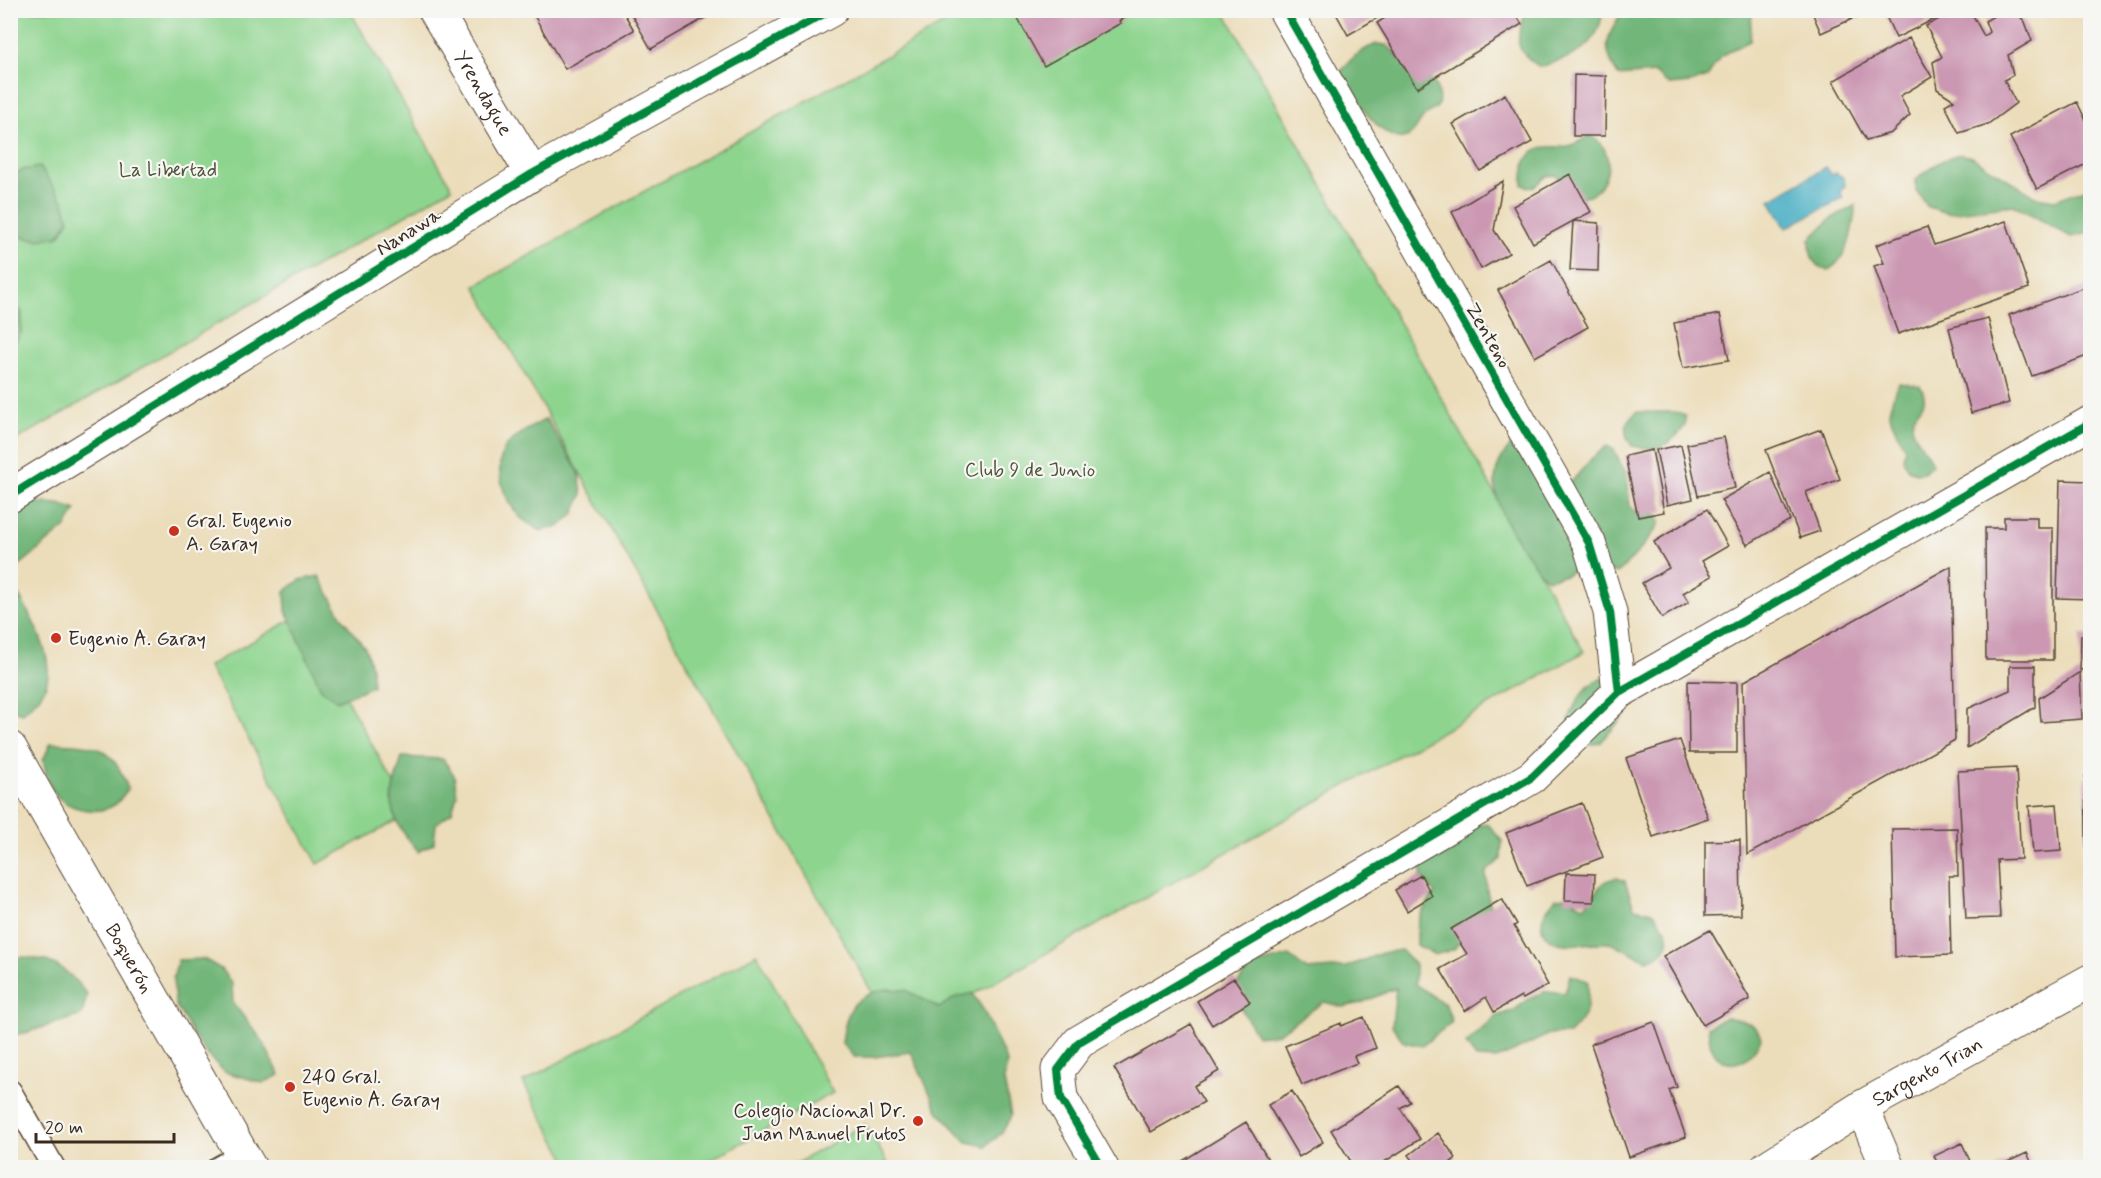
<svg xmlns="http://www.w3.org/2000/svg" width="2101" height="1178" font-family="Mynerve,sans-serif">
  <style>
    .green { fill: #8dd48e; stroke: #647f56; stroke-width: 1.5 }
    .forest { fill: #72b679; stroke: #56704c; stroke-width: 1.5 }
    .water { fill: #42acc2; stroke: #3e6b70; stroke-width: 1.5 }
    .building { fill: #cb97b2 }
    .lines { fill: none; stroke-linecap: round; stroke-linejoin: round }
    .service-casing { stroke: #564535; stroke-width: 25 }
    .minor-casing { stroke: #564535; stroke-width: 35 }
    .tertiary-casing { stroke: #564535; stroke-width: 35 }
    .service { stroke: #fff; stroke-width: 22 }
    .minor { stroke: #fff; stroke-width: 33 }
    .tertiary { stroke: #fff; stroke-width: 33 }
    .cycleway-casing { stroke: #f6f6f2; stroke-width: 11 }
    .cycleway { stroke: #00873e; stroke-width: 8 }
    .poi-dot { fill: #c8321e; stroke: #f6f6f2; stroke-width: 2 }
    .labels { text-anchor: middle; stroke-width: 4.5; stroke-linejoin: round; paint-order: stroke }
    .street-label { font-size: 20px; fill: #3b2a1e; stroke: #f6f6f2 }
    .park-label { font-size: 20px; fill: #50543a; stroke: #f6f6f2 }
    .poi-label { font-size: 20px; fill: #3b2a1e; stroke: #f6f6f2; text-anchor: start }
  </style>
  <rect width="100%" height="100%" fill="#f6f6f2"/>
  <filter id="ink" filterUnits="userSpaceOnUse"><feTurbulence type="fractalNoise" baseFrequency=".0167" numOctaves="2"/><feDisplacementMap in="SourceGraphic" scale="12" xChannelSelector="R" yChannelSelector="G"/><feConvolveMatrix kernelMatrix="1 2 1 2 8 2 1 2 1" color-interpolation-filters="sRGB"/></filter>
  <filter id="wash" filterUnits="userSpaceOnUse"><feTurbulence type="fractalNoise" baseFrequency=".008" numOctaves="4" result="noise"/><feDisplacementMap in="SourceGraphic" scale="24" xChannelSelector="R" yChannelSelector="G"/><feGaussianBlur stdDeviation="1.35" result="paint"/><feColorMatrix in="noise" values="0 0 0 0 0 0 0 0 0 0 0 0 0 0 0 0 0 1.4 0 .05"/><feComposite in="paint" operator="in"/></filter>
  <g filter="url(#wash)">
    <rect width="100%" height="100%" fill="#ecddba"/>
    <path class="green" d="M10,11H350L452,188L11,443Z
      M967,11H1224L1584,652L897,1037L475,286Z
      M300,615L410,813L318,864L208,666Z
      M757,954L833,1093L697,1167H570L523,1082Z
      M865,1124L890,1167H790Z"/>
    <path class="forest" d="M1526,11H1603C1597,51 1574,56 1540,67C1511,48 1517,40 1526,11Z
      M1622,11H1752L1750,41C1727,51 1719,54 1708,77L1690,83L1669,85L1655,73L1618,76C1601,45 1606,41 1622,11Z
      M1377,44L1387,45C1393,51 1398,58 1404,64C1418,78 1443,74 1438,106C1433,110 1427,113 1423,118C1417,125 1414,136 1404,138C1382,143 1349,91 1340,74C1348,60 1362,49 1377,44Z
      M1590,136C1627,155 1599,207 1576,194C1569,190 1562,181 1556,175L1547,176L1533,188L1523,185C1522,166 1527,147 1549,147C1555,146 1562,148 1568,146C1576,144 1583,139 1590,136Z
      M1960,154L1972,157L2036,197L2055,200L2090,187V233L2071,237L2014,205L1948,213L1928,207L1916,190V180C1930,168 1943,158 1960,154Z
      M40,167L64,202L69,220L59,236L39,240L11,235V177L22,170Z
      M1856,205C1852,230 1851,255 1828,271C1811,264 1810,257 1810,239L1832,218Z
      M11,298L22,312L21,333L11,350Z
      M1899,383L1920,386C1933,408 1912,408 1912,425C1913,439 1928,451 1932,464L1924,472L1915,473L1907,468L1903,459L1905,449L1892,422L1889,412L1895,390Z
      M1637,412H1675L1685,416V426C1667,448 1660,451 1632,446C1622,432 1624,423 1637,412Z
      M546,419L579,472L582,495L574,513L560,526L541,531C535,527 527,523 521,518C502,498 488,459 514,439C523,431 535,425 546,419Z
      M1514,443L1567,487L1591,459L1607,446L1614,450L1627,476L1630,506L1636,513L1656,515L1660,522C1655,533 1627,566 1617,573L1589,560L1566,575L1547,579C1537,572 1534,563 1527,554C1503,522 1476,477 1514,443Z
      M35,502L59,504L76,510L66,527L20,565L11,582C25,607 54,651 47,681C44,695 33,704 22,713L11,709L10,508L16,505Z
      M319,576L343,619L366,649L371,667L372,686L337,701L321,689L286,611L285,591L300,580Z
      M1600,679L1621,683L1637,696L1632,707L1601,742L1591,745L1582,740L1568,726C1571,708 1583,686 1600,679Z
      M51,743C95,745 112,743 128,789C124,794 120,800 116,804C99,815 74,811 59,798C49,789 46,773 43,760Z
      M402,757L443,759L454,775L457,795L452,812L436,824L434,843L418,852C406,837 391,819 392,798C392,786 399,770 402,757Z
      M1488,824L1502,841L1501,859L1486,872L1487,891L1491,908L1477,920L1454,949L1435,955L1417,945C1416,919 1420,913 1435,893L1422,877L1419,857L1468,826Z
      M1617,878L1625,881L1634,908C1639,909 1649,910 1653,913C1656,915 1660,921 1662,924C1676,941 1665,955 1647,960C1635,956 1621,945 1608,943C1589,941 1553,953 1543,931C1538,918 1548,908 1556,898L1566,897L1583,906C1601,896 1593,881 1617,878Z
      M1401,950L1415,965V984L1446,1005L1452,1022L1422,1046L1404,1042L1392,1026L1396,988L1361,1003L1343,1007L1324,1002L1277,1034L1257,1036L1238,1003V983L1251,966L1289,956L1307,970L1346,967L1382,953Z
      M23,957C54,959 69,970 87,995L82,1015L25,1033L11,1035V960Z
      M204,959L221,969L232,984L233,1003L261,1039L280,1075L263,1083L225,1072L210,1058L197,1041L175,1004L173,978L178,960Z
      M1570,975L1588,981C1589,1008 1589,1014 1569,1034H1549L1513,1052L1496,1059L1476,1058L1466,1044L1495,1017L1514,1010L1529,999L1546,991L1565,993Z
      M886,989L906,990L939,1008L954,998L972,993L983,1009L1007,1062L1004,1081L1011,1116L1002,1133L986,1146L967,1142L938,1111L911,1052L874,1057H854L842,1043C846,1010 852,996 886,989Z
      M1726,1017C1742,1021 1756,1021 1761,1038C1752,1062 1724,1077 1711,1046C1709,1040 1709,1033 1708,1027Z"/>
    <path class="water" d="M1826,167L1831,175L1836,173L1844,178L1845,186L1840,191L1843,198L1786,228L1770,200Z"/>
    <g id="blocks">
      <path class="building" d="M531,10H622L634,30L565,69Z
        M629,10H710L712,14L651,49Z
        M1013,10H1139L1119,21L1121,23L1044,66Z
        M1334,10H1391L1348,35Z
        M1397,10H1488L1489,12L1492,10H1513L1522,24L1417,88L1377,23Z
        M1811,10H1849L1852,19L1821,33Z
        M1852,10H1873L1856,19Z
        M1883,10H1953L1896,38Z
        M1956,10H1970L1984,36L1989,32L1985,21L2004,10H2014L2025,22L2032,41L2008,55L2013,75L2004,80L2016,103L1988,124L1959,133L1945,105L1954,100L1937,89L1933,62L1942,57L1926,26Z
        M1909,38L1932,77L1900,96L1910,115L1891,133L1866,140L1833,81Z
        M1574,75L1606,76L1605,136H1573Z
        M1505,94L1532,142L1480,171L1453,124Z
        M2077,102L2090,129V162L2037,189L2010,137Z
        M1570,174L1591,212L1573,221L1599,223L1598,271L1570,270L1573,221L1533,243L1513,206Z
        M1503,181L1494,230L1509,253L1481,269L1452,212Z
        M2006,221L2029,288L1898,334L1874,266L1884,263L1876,245L1927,227L1934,245Z
        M1551,260L1588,327L1535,357L1498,290Z
        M2090,285V355L2032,376L2009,315Z
        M1720,314L1729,360L1683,368L1674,323Z
        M1988,318L2009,403L1971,413L1949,328Z
        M1821,429L1840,479L1806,492L1820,531L1800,538L1766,450Z
        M1724,437L1735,488L1698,496L1687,444Z
        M1681,445L1693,499L1667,505L1656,450Z
        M1652,450L1664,512L1638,517L1625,456Z
        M1770,472L1790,520L1747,545L1721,500Z
        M2060,480L2090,481V599L2057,598Z
        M1707,509L1728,546L1702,561L1712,576L1683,593L1689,602L1662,618L1642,583L1669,568L1654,542Z
        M2004,517H2037V528H2053V660H1986L1985,528H2004Z
        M1951,566L1955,740L1747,855L1743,682Z
        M2081,635H2090V670H2080Z
        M2010,666H2035V707L1967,748V709L2010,690Z
        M2080,672L2082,719L2041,722L2039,698Z
        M1688,681L1737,682V753H1689Z
        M1680,740L1708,818L1653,837L1626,758Z
        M2016,768L2021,859L1997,860L2000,918L1966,919L1958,771Z
        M2085,776H2090V883H2087Z
        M1582,803L1603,857L1527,886L1506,833Z
        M2057,804L2061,851L2033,853L2029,806Z
        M1957,828L1958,876H1949L1951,955L1895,957L1892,829Z
        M1740,840L1741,915L1705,916V841Z
        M1566,873L1595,874L1594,902L1565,901Z
        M1421,875L1432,896L1407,911L1395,890Z
        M1502,899L1517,924L1514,926L1548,985L1523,999L1521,996L1494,1012L1486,997L1465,1011L1440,969L1467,954L1451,929Z
        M1710,930L1750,999L1703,1025L1663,956Z
        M1234,978L1250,1002L1212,1025L1197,1001Z
        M1364,1017L1376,1048L1354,1056L1357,1063L1302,1085L1285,1046L1341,1023V1026Z
        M1654,1022L1677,1087L1669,1090L1686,1137L1629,1157L1591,1044Z
        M1191,1024L1219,1071L1194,1086L1204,1102L1151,1132L1114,1068Z
        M1399,1086L1410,1102L1400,1108L1420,1139L1375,1168H1355L1331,1130Z
        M1292,1091L1323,1142L1299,1157L1268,1105Z
        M1246,1122L1273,1168H1171Z
        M1438,1133L1456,1158L1444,1168H1419L1409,1155Z
        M1962,1143L1973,1168H1940L1934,1156Z
        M2027,1153L2034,1168H1994Z"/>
    </g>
  </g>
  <g filter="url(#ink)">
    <use href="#blocks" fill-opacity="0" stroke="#564535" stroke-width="1.5"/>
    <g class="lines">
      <defs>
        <path id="service" d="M10,1091L54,1168
          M218,1168L243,1154"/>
        <g id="minor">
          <path id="s1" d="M435,10L532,174"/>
          <path d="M1285,10L1589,543L1610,612L1619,692"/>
          <path d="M1862,1107L1888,1168"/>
          <path d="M1102,1168L1061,1098L1058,1070L1079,1042L1532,777L1619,692L2090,423"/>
          <path id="s2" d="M1766,1168L1862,1107L2090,981"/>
        </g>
        <g id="tertiary">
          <path d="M10,496L532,174L831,10"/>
          <path id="s3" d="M10,748L250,1168"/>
        </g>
      </defs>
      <use href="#service" class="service-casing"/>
      <use href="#minor" class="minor-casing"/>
      <use href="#tertiary" class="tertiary-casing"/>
      <use href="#service" class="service"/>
      <use href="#minor" class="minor"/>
      <use href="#tertiary" class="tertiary"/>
      <defs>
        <path id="cycleway" d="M1285,10L1589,543L1610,612L1619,692
          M10,496L532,174L831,10
          M1102,1168L1061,1098L1058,1070L1079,1042L1532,777L1619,692L2090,423"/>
      </defs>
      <use href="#cycleway" class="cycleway-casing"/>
      <use href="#cycleway" class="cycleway"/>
    </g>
  </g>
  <g class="poi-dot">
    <circle cx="174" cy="531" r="6"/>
    <circle cx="56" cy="638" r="6"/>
    <circle cx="290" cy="1087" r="6"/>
    <circle cx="918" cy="1121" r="6"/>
  </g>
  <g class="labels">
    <g class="street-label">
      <text dy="7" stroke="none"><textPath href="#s1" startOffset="96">Yrendague</textPath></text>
      <text transform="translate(408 231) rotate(-32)" y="7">Nanawa</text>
      <text transform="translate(1489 335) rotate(60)" y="7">Zenteno</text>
      <text dy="7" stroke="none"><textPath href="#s3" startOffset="242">Boquerón</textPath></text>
      <text dy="7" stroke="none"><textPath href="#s2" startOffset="188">Sargento Trian</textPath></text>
    </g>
    <g class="park-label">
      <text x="168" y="176">La Libertad</text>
      <text x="1030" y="476">Club 9 de Junio</text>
    </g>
    <g class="poi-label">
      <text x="186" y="527">Gral. Eugenio<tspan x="186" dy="23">A. Garay</tspan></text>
      <text x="68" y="645">Eugenio A. Garay</text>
      <text x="302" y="1083">240 Gral.<tspan x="302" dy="23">Eugenio A. Garay</tspan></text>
      <text x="906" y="1117" text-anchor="end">Colegio Nacional Dr.<tspan x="906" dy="23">Juan Manuel Frutos</tspan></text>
    </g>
  </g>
  <rect width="2101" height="1178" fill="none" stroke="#f6f6f2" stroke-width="36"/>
  <path d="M36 1133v9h138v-9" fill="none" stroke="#3b2a1e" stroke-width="3"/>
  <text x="45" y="1133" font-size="18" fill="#3b2a1e" stroke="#f6f6f2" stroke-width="4.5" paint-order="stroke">20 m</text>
</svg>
